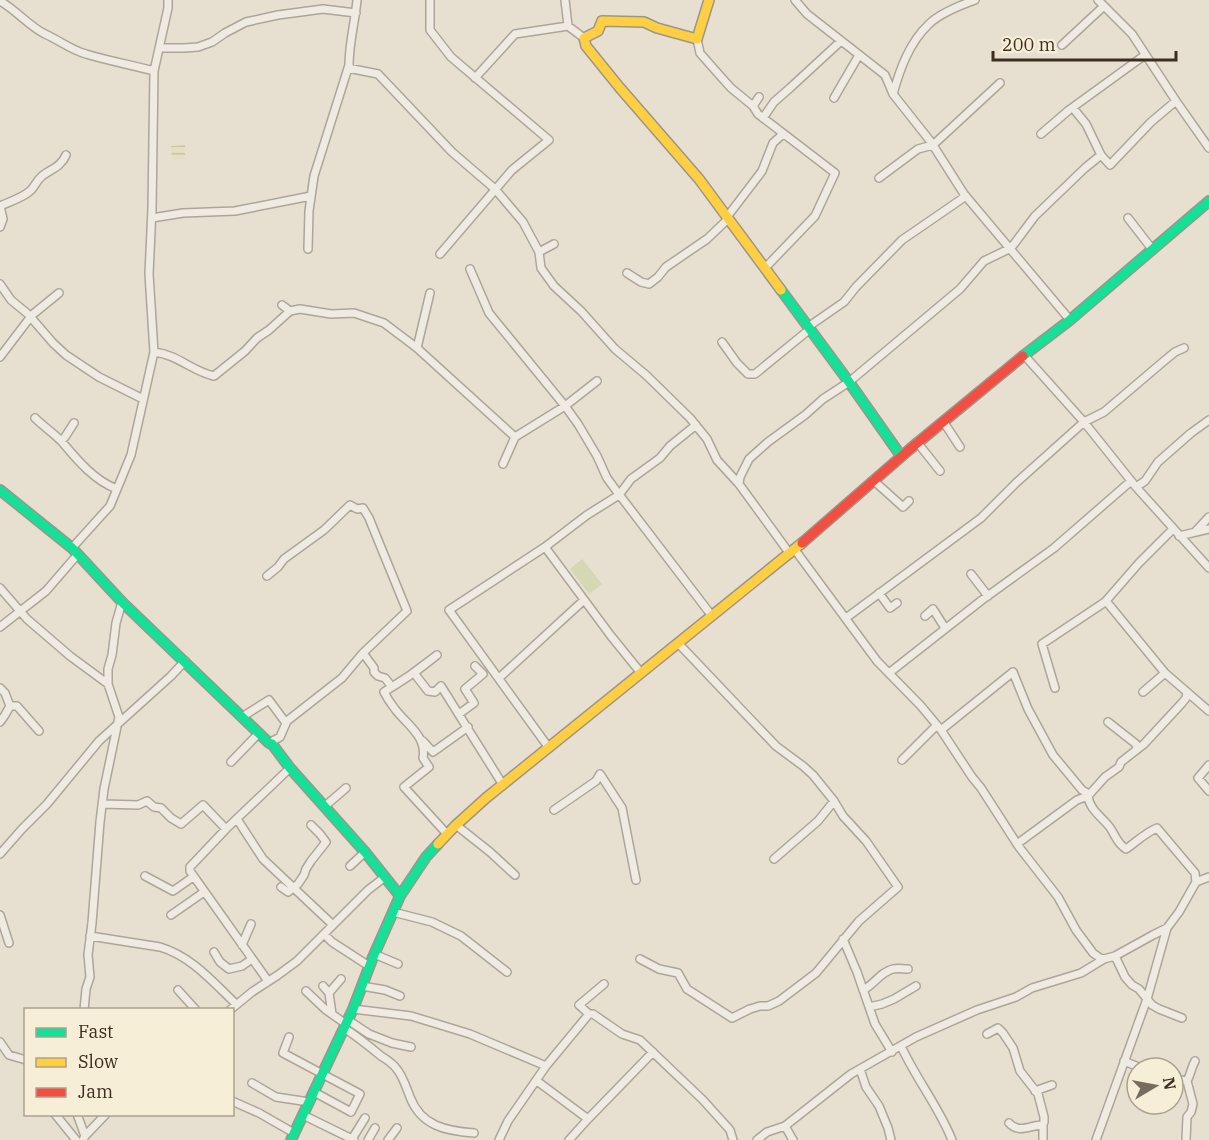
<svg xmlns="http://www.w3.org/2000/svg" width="1209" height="1140" font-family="'IBM Plex Serif',serif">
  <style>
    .farmland { fill: url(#farmland-rules) }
    .grass { fill: #d6d7b3 }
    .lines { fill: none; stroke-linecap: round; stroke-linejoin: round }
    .street-casing { stroke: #ada599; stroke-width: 10 }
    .fast-casing { stroke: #9c958a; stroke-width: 12 }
    .slow-casing { stroke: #9c958a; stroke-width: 12 }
    .jam-casing { stroke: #9c958a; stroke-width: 12 }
    .street { stroke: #efebe3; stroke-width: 7 }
    .fast { stroke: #16e098; stroke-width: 9 }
    .slow { stroke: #ffcf43; stroke-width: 9 }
    .jam { stroke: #f24e42; stroke-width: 9 }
  </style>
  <defs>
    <pattern id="farmland-rules" width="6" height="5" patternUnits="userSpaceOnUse" patternTransform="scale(1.5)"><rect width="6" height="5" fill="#e6dfc2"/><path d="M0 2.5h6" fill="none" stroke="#c6c0a6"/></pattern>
  </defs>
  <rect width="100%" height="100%" fill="#e7e0d1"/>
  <path class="farmland" d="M185,145V159L172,160L171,146Z"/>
  <path class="grass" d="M582,559L602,584L589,594L570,569Z"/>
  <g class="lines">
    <defs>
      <path id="street" d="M430,0V30L451,57L549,140L512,170L440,254
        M565,0L568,26
        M795,0L807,14L885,75L893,94L931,142L964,194L1070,320
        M1098,0L1132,34L1176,101L1209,148
        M0,1C16,10 30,27 45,34C59,40 71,50 86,54C109,61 132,65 154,71
        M697,39L700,53L714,69L731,88L753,106L759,97
        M1062,45L1104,6
        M159,48H184L198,47L212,42L225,33L246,22L278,15L323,9L356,13
        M348,68L378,74L452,152L495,189L523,222L539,252L541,268L554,286L581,311L615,349L646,375L690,418L707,439L717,460L739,484L790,554
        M475,78L515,34L568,26L584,38
        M893,94C900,69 909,43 929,24C940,13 961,5 975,0
        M834,98L859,55
        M753,106L758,114L835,173L815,216L765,268
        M1073,108L1086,124L1101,155
        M763,118L774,102L790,88L841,41
        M1041,134L1069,110L1145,55
        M879,178L918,149L933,145L1000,83
        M0,206C9,202 22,198 30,191C35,187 36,181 42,176C51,169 61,167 66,155
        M0,206L3,219L0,227
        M727,217L762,171L773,143L783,134
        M152,218L183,213L235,211L311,196
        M1128,218L1152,249
        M308,249L309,211L314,176L349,65C349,43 355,22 357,0
        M539,252L554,244
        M470,269L489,313L565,406L578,424L597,456L607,478L618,493L712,616
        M627,273L641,282L649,284L658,277L666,267L707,239L728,219
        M0,284L11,300L28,314L53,343L66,355L99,377L143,399
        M430,293L417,348L515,437L565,406L597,381
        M282,305L290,311
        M808,327L844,302L856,287L902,240L966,196
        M722,342L737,363L748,374H755L810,329
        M154,352C179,355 191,371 214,376L245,351L257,338L269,330L290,311L300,309L331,314L354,313L384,323L417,348
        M1024,355L1084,422L1136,487L1209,568
        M0,357L32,315L59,293
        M35,418C44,427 55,434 63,443C78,461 95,481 117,489
        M943,421L960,447
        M61,441L65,437L74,423
        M917,442L940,471
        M503,464L515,437
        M873,480L903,507L909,501
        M739,484L740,477L749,459L768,442L805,415L823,399L849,382L960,289L984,261L1011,248L1035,216L1085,168L1101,155L1110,165L1151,122L1176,101
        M1136,487L1145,481L1158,462L1191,433L1209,420
        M1196,531L1209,517
        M1179,536L1209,529
        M545,547L449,610L549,748
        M72,548L110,506L131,455L154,352L149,274L152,209L154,71L168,8V0
        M795,550L877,661L921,706L941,730L1013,672L1028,709L1053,755L1082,790L1089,794
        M971,574L988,596
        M267,576L278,567L284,559L324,530L350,505L357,509L363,508L369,518L407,611L363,653L342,678L287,721L280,737L269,743
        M0,588L27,619L70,656L108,684
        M879,593L890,608L897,603
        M1106,601L1165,673L1209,711
        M925,616L933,609L945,628
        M846,618L981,518L1016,483L1084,422L1104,412L1164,361L1175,352L1184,348
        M0,627L46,591L78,554
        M363,653L374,668V672L378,676L385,678L392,687L409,676L384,692C387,698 391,704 395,709C406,724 427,736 423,758L429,767L404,787L447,834
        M641,673L611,636L545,547L587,515L619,495L631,479L660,458L670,446L696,425
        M889,673L982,600L1054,548L1131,481
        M409,676L437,655L414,673L428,691L435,692L441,686L503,785
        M499,678L584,600
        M0,688L5,693L10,706L5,715L0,722
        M1055,688L1042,644L1105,602L1139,563L1173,529
        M1143,692L1165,673
        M10,706H17L39,731
        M459,714L474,703L465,689L483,674L475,666
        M242,717L269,700L286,723
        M1108,722L1136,744L1137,749
        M941,730L972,777L981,788L1019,847L1058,897L1076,930L1093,953L1100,958L1104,959L1115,956L1153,935L1167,928L1179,912L1196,882L1209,877
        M423,741L433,752L468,727
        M902,760L937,725
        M231,762L259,733
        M1209,765L1198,778L1209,791
        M1088,796C1089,808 1100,816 1108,825C1115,833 1116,843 1126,849C1136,842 1145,833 1157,828L1195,873L1196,882
        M103,804L138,805L147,801L154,807L161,808L171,818L181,824L203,805L226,829
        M324,807L346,788
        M554,810L596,781L600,774L622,808L636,880
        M237,819L263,859L333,925
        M456,825L490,852L515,875
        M1017,844L1077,800L1088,796L1105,777L1119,767L1121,762L1144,744L1182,703L1186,698L1187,692
        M0,854L22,829L47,804L99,741L171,676L185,661
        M774,859L818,821L834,801
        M350,866L365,852
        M145,876L173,891L193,877
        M281,887L288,892L298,884L304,875L306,869L311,861L326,842L320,834L311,825
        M393,912L432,922L461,936L507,972
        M0,915L9,943
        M171,915L204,892
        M324,934L332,942L369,966
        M90,936L160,947C191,956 213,982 236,1004
        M843,939L857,972L875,1024L892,1052
        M242,945L251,924
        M214,952L220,962L229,969L242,966L252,959
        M374,954L398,964
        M1115,956L1125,977L1132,985L1139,989L1152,1005L1159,1009L1182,1018
        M640,959L659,969L678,973L687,989L732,1018L750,1009L760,1006H768L779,1001L816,973L859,921L898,887L866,841L843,816L834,801L813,775L803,766L776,746L678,643
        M268,981L190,871V867L226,829L290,768
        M604,984L579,1005L589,1014H593L622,1034L640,1040L660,1059L703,1100L730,1130L733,1140
        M323,986L329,993
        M362,986L385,990L400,996
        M178,990L196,1010
        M863,990C874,985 880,972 893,969C898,968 903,969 908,969
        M306,991L326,1010L346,1024
        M869,1007L882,1004L894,999L916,986
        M353,1009L411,1016L470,1034L546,1066L508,1121L499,1140
        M84,1010L86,989L90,977L88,955L92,923L100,822L104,789L119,717L108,684V669L112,655L116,623L122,602
        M230,1010L252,992L278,975L297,961L368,890L385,877
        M332,1014L329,993L341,979
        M348,1020L369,1034L392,1043L411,1047
        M344,1028C358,1037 369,1046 381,1056C386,1059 392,1063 396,1068C403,1076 406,1087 410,1097C421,1126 446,1131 474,1133
        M987,1034L998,1028L1003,1033L1013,1048L1020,1071L1038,1094L1044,1117V1122
        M289,1037L283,1053L360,1094L351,1112L314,1092
        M0,1042L9,1055L26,1060
        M901,1046C916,1079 939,1107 952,1140
        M1124,1061L1141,1068
        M546,1066L589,1014
        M860,1069L866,1087L879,1106L888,1128L891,1140
        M1173,1079L1187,1081L1193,1104L1191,1112L1187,1117L1186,1140
        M537,1081L588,1119
        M1187,1081C1191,1074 1191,1068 1195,1061
        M252,1083L276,1097L309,1102
        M1035,1091L1052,1085
        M232,1101L259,1113L294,1133
        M55,1114L76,1140
        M77,1114L85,1136
        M303,1115L354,1140
        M1009,1123C1019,1134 1030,1125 1043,1125V1140
        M785,1126L851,1074L916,1037L977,1010L1016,997L1032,988L1081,973L1104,959
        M352,1139L365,1118
        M83,1140L85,1136L106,1114
        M368,1140L375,1128
        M388,1140L397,1128
        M569,1140L588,1119L653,1052
        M757,1140L767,1132L785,1126L793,1140
        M1096,1140L1147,999L1167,928"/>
      <path id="fast" d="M781,290L849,382L901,456
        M1023,356L1070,320L1209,201
        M0,490L72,548L122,602L269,743L272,744L290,768L365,852L400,896
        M291,1140L353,1009L373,957L400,896L426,857L438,844"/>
      <path id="slow" d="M709,0L697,39L657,28L644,22L602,21L598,31L584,38L586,46L620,88L699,179L781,290
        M438,844L455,826L486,798L802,543"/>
      <path id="jam" d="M802,543L910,449L1023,356"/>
    </defs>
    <use href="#street" class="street-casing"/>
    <use href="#fast" class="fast-casing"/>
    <use href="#slow" class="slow-casing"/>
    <use href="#jam" class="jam-casing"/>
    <use href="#street" class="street"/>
    <use href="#fast" class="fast"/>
    <use href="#slow" class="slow"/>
    <use href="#jam" class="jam"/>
  </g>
  <rect x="24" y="1008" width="210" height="108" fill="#f7eed8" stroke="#ada18e" stroke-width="1.5"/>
  <rect x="36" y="1028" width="30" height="9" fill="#16e098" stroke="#ada18e" stroke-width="1.5"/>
  <text x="78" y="1038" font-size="18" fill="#3d2e20">Fast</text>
  <rect x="36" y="1058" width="30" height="9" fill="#ffcf43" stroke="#ada18e" stroke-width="1.5"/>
  <text x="78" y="1068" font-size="18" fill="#3d2e20">Slow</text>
  <rect x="36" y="1088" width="30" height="9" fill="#f24e42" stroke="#ada18e" stroke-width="1.5"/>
  <text x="78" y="1098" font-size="18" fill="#3d2e20">Jam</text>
  <g transform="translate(1155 1086) rotate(80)"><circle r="28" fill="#f7eed8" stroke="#ada18e" stroke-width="1.5"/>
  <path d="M0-4.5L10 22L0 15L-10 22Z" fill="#786c5e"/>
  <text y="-9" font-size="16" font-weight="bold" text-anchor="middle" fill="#3d2e20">N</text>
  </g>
  <path d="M993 51v9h183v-9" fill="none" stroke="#3d2e20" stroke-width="3"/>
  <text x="1002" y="51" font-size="18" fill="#3d2e20" stroke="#f7eed8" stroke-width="4.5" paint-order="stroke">200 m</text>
</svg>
